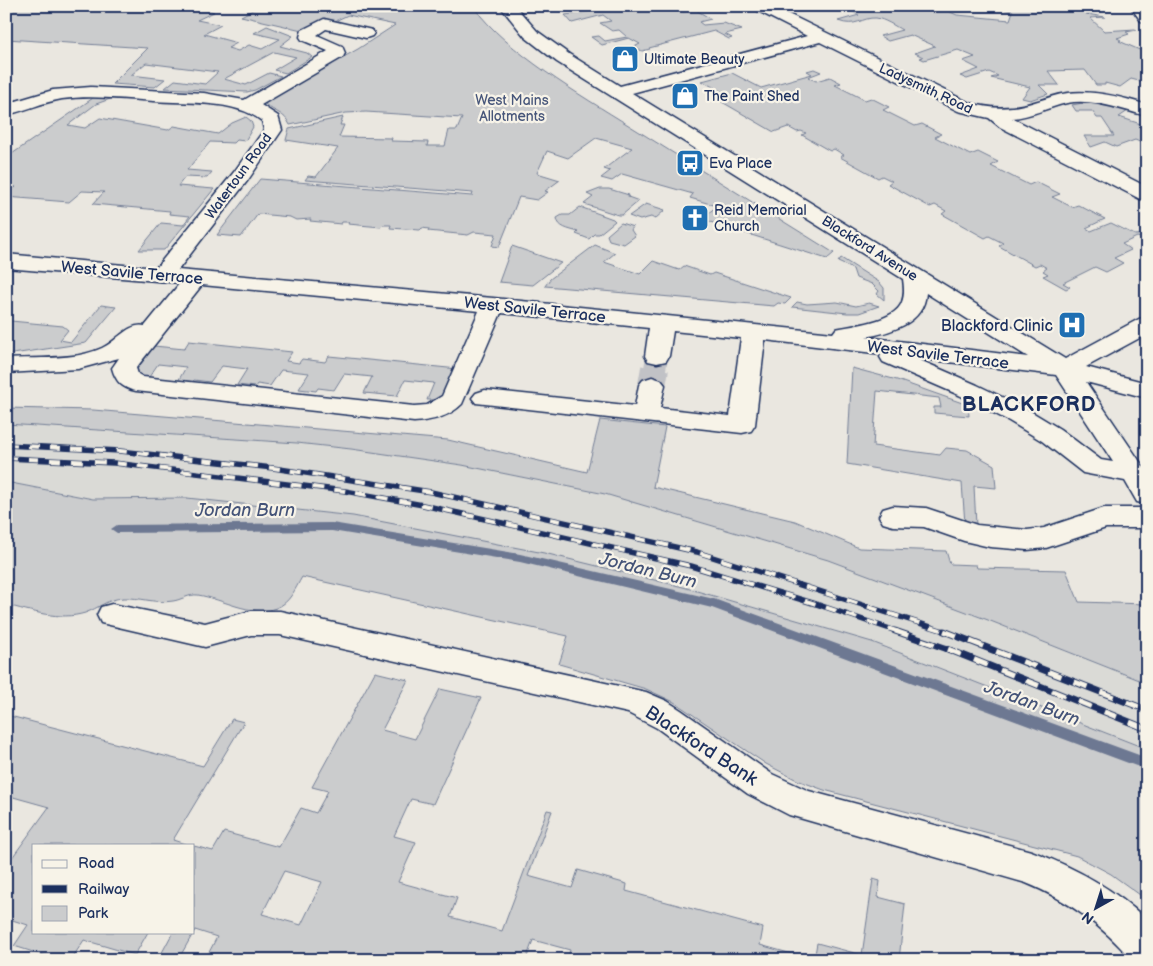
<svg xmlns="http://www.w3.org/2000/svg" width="1153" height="966" font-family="'Balsamiq Sans',sans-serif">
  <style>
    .built { fill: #dadad6 }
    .green { fill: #cbcccd; stroke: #737e96; fill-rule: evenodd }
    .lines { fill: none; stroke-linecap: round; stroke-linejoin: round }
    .stream { fill: #6d7892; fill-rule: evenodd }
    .minor-tunnel-far1 { stroke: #c1c2c6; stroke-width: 22; stroke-dasharray: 22 11; stroke-linecap: butt }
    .minor-tunnel { stroke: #c1c2c6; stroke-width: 28; stroke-dasharray: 28 14; stroke-linecap: butt }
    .minor-casing { stroke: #1b2f5e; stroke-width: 3 }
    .minor { fill: #f7f3e8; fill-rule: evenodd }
    .rail-far1-casing { stroke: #1b2f5e; stroke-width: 5.5 }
    .rail-casing { stroke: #1b2f5e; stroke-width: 7 }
    .rail-far1 { stroke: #f7f3e8; stroke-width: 4; stroke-dasharray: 11; stroke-linecap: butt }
    .rail { stroke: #f7f3e8; stroke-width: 5; stroke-dasharray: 14; stroke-linecap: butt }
    .labels { text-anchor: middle; stroke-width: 4.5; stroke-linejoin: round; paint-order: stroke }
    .far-poi-label { font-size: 14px; fill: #1b2f5e; stroke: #f7f3e8; text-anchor: start }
    .far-street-label { font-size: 14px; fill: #1b2f5e; stroke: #f7f3e8 }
    .far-park-label { font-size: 14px; fill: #47567a; stroke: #f7f3e8 }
    .street-label { font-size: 16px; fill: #1b2f5e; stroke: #f7f3e8 }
    .poi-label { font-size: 16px; fill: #1b2f5e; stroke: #f7f3e8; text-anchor: end }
    .water-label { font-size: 18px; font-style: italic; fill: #445378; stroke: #f7f3e8 }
    .near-street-label { font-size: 19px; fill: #1b2f5e; stroke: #f7f3e8 }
    .district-label { font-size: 21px; font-weight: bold; letter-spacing: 1px; fill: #1b2f5e; stroke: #f7f3e8 }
  </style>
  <rect width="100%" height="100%" fill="#eae7e0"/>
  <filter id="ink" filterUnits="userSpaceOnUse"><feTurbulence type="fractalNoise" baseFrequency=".02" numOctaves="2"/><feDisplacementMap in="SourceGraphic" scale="10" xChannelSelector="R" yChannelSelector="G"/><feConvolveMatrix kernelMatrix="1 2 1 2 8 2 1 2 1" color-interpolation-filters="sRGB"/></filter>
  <g filter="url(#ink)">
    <path class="built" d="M6,424L297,443L351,449L462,465L605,494L828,560L988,620L1147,683V749L872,642L683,587L353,516L187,498L93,499L6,482Z"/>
    <path class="green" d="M6,6H211L206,9L214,12L197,20L221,25L204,34L237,43L228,48L238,51L249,45L262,49L280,39L254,33L267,26L293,36L280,46L307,53L312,57L286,73L274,70L296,57L274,52L224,79L246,85L269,73L281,76L255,90L247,92L165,88L175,80L205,84L218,72L146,63L131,75L165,79L155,87L112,84L148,48L6,39Z
      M260,6H473C506,52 582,96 630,126C698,168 766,211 834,253L827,259L701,219L717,206L690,198L693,194L622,174L612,181L601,178L610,171L604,169L632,148L596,138L568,158L547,151L537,173L560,180L545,191L548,192L537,200L519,197L499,247L492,246L496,234L474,232L468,235L428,231L429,229L422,228L420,230L390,228L391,225H383L381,227L348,224L349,222H342L341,224L310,221L311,219L296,220L290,217L258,214L241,237L217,235L260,179L472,196L473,193L305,180L308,176L316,177L338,148L286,140L289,129L343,117L340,125H344L339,137L392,138L391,141L428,142L427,146H445L449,130H457L462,118L366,112L346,113L290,125C284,112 275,113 265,104L268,99L358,49L395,25L348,15L335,21L323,19L302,30L241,16Z
      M583,6H685L677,8L683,12L696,10L711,19L699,22L703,25L724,23L742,30L725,34L732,38L729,39L714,31L649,48L650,49L642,51L634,47L640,44L629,38L602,45L591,37L599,36L605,41L627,37L619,30L612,31L600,23L611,21L603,15L572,23L565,15L588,12Z
      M841,6H937L957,15L1010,20L1013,11L981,6H1079L1086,14L1105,17L1090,18L1104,31L1135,29L1137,30L1126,32L1129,34L1117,38L1121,40L1119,41L1142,51L1147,50V83L1131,79L1120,87L1105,83V85H1096L1085,70L1048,71L1059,85H1039L1048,94L1030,100L1022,98L1030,87L991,78L998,76L989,72L967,79L960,76L979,69L963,61L975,57L958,50L924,60L920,58L923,57L915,53L935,46L910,35L888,41L880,36L902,30C895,26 884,19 876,18C862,17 856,28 838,21L859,15Z
      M814,69L821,72L808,77L816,81L830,77L841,83L835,85L865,100L871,98L889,107L883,110L915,126L922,124L941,134L935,137L970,155L978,152L998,162L991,166L1029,185L1036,182L1060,194L1052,197L1072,207L1078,205L1105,219L1086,228L1091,231L1111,223L1135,235L1147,234V240L1137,237L1122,244L1131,250L1114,258L1123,263L1106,272L1095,267L1063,283L1070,287L1066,289L1043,276L1048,274L1043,271L1047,268L1040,264L1035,266L999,246L1003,243L989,236L985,238L942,214L946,211L935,205L930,207L888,184L892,181L882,176L878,178L840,157L844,155L834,149L830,151L802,135L806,133L801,131L797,132L788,127L774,132L710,95L722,92L702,81L732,73L761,88L812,74L807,71Z
      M96,96L113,98L96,104L68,125L85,128L100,118L168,130L174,126L218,134L232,123L246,117L251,121L253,127L245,141L237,140L234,143L210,142L187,170L212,172L207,178L185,177L178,186L214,189L164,250H139L161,223L183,225L190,216L169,214L170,211L93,204L104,192L82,191L69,202L6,197V193H9L16,187L6,186V158Z
      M1088,102L1105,104L1128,111L1119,117L1147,126V145L1135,140L1116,147L1105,142L1091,147L1084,136H1114L1102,118H1097L1092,111H1076L1072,105Z
      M600,189H609L629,195L628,197L639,201L622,215H618L584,204L593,197L587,194Z
      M646,204L665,210L655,219L651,217L640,220L629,216Z
      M580,207L613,219L615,221L599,234H594L589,239L576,234L578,232C569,229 558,228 557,218L562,215H570Z
      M621,223L633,227L631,230L635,236L624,244L609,240L607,235Z
      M595,245L615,253L604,262L640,274L653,261L679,270L684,266L710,275L714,273L791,298L785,304L778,303L774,306L545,286L550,279Z
      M512,246L561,263L533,285L499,282Z
      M841,258L879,282L884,288V300L877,294L879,291L872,284L856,278L853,269L838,262Z
      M797,302L807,304L837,302L856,306L869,303L879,306L859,313H847L792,307Z
      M101,305L116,307L86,343L6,355V323L11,321L63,326L68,330L60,340L71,342Z
      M189,341L292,352L286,361L299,363L302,359L325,362L329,356L458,369C450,388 449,400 427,400L434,383L405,380L397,396L364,393L372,377L344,374L334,390L318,388L316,391L299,389L309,373L281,370L270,386L257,384L255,387L237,385L247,369L222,366L210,382L194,380L191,384L177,383L186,367L158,364L147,380L138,379L135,372L154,346L184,349Z
      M852,368L897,380L968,405L969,416L934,413V407H941L939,398L877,391L873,446L940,455L946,448L967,450L994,465L996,488L974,486L976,526L965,524L962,483L847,464Z
      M6,408L93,410L448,440L587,472L600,420L665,427L653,487L795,521L859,548L946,551L950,564L976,565L977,568L1066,570L1079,602L1147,604V683L988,620L828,560L605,494L462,465L351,449L297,443L6,424Z
      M6,482L93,499L187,498L353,516L544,553L683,587L872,642L1147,749V900L1111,874L1077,856L824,790L797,780L766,764L674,702L646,689L559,664L568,636L302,577C295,589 290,603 276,608C251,617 223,599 198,595C189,594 181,600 173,601C156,604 140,597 123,598C107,599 99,608 85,613C59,621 32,611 6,605Z
      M375,672L408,680L382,730L415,739L440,689L481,698L433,804L411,799L394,836L416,842L398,882L457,898L450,917L502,931L547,810L552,811L528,876L572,888L578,870L627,884L626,891L763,928L760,945L814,960L817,943L862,955L873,879L880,881L878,897L905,904L899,960H567L570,950L533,940L526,960H205L217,937L195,930L178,960H158L173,932H194V846L213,851L224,832L279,847L301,808L316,813L328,791L312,787ZM284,871L322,882L301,925L262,914Z
      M6,715L203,766L232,719L244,722L173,840L188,845H34V932H148L135,955L84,940L71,960H59L14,946L28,925L6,918V866L49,807L6,795Z"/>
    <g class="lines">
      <path class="stream" d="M332,523L520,554L714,599L1147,758V770L712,608L520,562L332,531L117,533L111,529L117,525Z"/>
      <path class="minor-tunnel-far1" d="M655,369L657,356"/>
      <path class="minor-tunnel" d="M652,385L655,368"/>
      <defs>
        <path id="minor" d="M500,6H515L537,31L569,54L620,86L807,36L754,9L752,6H772L970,103C994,110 1015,109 1038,101C1048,98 1058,94 1068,93C1094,90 1122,97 1147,105V116C1122,110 1094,98 1067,103C1048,107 1031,117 1012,118L1147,187V201L1140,199L1000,127L989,118L958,111L820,42L632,93L1065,359L1139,319L1147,317V334L1086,367L1147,383V398L1086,382L1147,472V504L1137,502L1125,481L1083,473L1042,441L1009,421L959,395L883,362L880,357L882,354L765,340L755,425L751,431L742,433L476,403L472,398L476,393L485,390L635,406L639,385L643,380L652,377L661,380L665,385L660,408L730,416L741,338L673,331L669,356L666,361L657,363L648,361L645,356L649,328L501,313L462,404C449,417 432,421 414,422L136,391C122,388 116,382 112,368L119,358L78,369L6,373V359C37,357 73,361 102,348C116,342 129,322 145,326L180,283L6,268V254L156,268L234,172L264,130L262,121C234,99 188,104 154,101C123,99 92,95 62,99C43,102 25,111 6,115V104L53,90L91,87L204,93L244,100L328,51L302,40L300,37L302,30L324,19L372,30L374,33L372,36L366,38L326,29L317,35L342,46L345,53L343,57L261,105L278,116L282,130L248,180L178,270L493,298L833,333L836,329C853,325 895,322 902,302C905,295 904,286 903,279L557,62L525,37ZM202,285L479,311L442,396L427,405L414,406L143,377L138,374L136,368ZM926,293L1028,357L866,337C891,332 924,324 926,293ZM915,358L1056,375L1113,462L1101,460L1060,429L1027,409L977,385Z
          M1130,6H1145L1147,23L1141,21Z
          M893,506L926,508L977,525L1027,530L1044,528L1104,508H1147V528H1106L1046,548L1027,550L990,547L964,541L924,527L893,526L883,523L879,516L883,509Z
          M112,604L205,623L251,611H280L646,692L667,701L681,710L772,774L809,791L1031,851C1074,867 1113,888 1147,920V960H1132C1103,926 1068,900 1026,883L789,815L748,794L657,728L628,713L280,635H251L205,647L101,623L97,615L101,607Z"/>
      </defs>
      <use href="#minor" class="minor-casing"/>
      <use href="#minor" class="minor"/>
      <defs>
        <path id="rail-far1" d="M6,445L120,451L273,468L431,492L697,552L947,632
          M6,458L114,463L345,491L423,505L691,566L816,604L899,632"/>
        <path id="rail" d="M895,631L945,648L1147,729
          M944,631L1147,710"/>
      </defs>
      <use href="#rail-far1" class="rail-far1-casing"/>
      <use href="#rail" class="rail-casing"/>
      <use href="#rail-far1" class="rail-far1"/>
      <use href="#rail" class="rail"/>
    </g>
  </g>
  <defs>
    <symbol id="shop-square" viewBox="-11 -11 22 22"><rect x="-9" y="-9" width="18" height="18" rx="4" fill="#1f6fb2" stroke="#f7f3e8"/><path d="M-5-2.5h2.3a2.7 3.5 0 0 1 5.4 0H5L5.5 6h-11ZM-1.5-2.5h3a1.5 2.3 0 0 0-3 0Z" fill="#fff"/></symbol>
    <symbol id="bus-square" viewBox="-11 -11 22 22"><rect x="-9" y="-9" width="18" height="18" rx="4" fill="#1f6fb2" stroke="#f7f3e8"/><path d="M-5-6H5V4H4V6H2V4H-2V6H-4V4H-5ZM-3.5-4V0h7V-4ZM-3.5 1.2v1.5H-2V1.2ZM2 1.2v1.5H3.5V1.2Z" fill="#fff"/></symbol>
    <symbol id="church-square" viewBox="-11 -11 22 22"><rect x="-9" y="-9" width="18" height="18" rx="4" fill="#1f6fb2" stroke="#f7f3e8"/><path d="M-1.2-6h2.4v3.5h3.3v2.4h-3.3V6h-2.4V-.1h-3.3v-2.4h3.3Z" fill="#fff"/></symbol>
    <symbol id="hospital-square" viewBox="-11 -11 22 22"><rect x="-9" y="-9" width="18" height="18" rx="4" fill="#1f6fb2" stroke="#f7f3e8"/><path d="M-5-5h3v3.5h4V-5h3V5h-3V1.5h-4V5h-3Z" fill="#fff"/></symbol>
  </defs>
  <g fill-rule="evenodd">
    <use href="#shop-square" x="609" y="43" width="32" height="32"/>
    <use href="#shop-square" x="669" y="80" width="32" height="32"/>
    <use href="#bus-square" x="674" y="147" width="32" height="32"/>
    <use href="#church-square" x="679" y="202" width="32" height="32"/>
    <use href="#hospital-square" x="1056" y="309" width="32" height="32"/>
  </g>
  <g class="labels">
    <g class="far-poi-label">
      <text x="644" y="64">Ultimate Beauty</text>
      <text x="704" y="101">The Paint Shed</text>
      <text x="709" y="168">Eva Place</text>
      <text x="714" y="215">Reid Memorial<tspan x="714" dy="16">Church</tspan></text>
    </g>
    <g class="far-street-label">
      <text transform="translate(926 88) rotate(25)" y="5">Ladysmith Road</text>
      <text transform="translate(238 176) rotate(-54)" y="5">Watertoun Road</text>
      <text transform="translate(870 248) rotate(32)" y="5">Blackford Avenue</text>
    </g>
    <g class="far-park-label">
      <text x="512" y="105">West Mains<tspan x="512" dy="16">Allotments</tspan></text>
    </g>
    <g class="street-label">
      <text transform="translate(132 272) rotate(5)" y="6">West Savile Terrace</text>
      <text transform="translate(535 309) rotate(6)" y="6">West Savile Terrace</text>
      <text transform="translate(938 354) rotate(7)" y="6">West Savile Terrace</text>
    </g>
    <g class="poi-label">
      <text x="1053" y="331">Blackford Clinic</text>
    </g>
    <g class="water-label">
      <text x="245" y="516">Jordan Burn</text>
      <text transform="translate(648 570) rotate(14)" y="6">Jordan Burn</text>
      <text transform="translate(1032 703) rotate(20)" y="6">Jordan Burn</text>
    </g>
    <g class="near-street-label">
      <text transform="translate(702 745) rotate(33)" y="7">Blackford Bank</text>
    </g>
    <g class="district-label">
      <text x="1029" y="411">BLACKFORD</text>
    </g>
  </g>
  <rect width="1153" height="966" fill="none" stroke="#f7f3e8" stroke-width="25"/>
  <rect x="12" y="12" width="1128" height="941" fill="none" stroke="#1b2f5e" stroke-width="2" filter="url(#ink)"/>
  <rect x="32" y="844" width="162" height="90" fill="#f7f3e8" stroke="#9fa5b1"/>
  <rect x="42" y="860" width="25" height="8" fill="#f7f3e8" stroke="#9fa5b1"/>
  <text x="78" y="868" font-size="15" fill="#1b2f5e">Road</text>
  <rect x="42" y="885" width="25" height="8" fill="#1b2f5e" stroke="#9fa5b1"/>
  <text x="78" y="894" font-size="15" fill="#1b2f5e">Railway</text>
  <rect x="42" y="906" width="25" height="15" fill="#cbcccd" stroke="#9fa5b1"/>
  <text x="78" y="918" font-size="15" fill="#1b2f5e">Park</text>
  <g transform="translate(1096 908) rotate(219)" stroke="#f7f3e8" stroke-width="4" paint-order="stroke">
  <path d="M0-4L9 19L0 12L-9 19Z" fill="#1b2f5e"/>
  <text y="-8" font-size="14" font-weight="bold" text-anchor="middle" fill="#1b2f5e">N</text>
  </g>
</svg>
